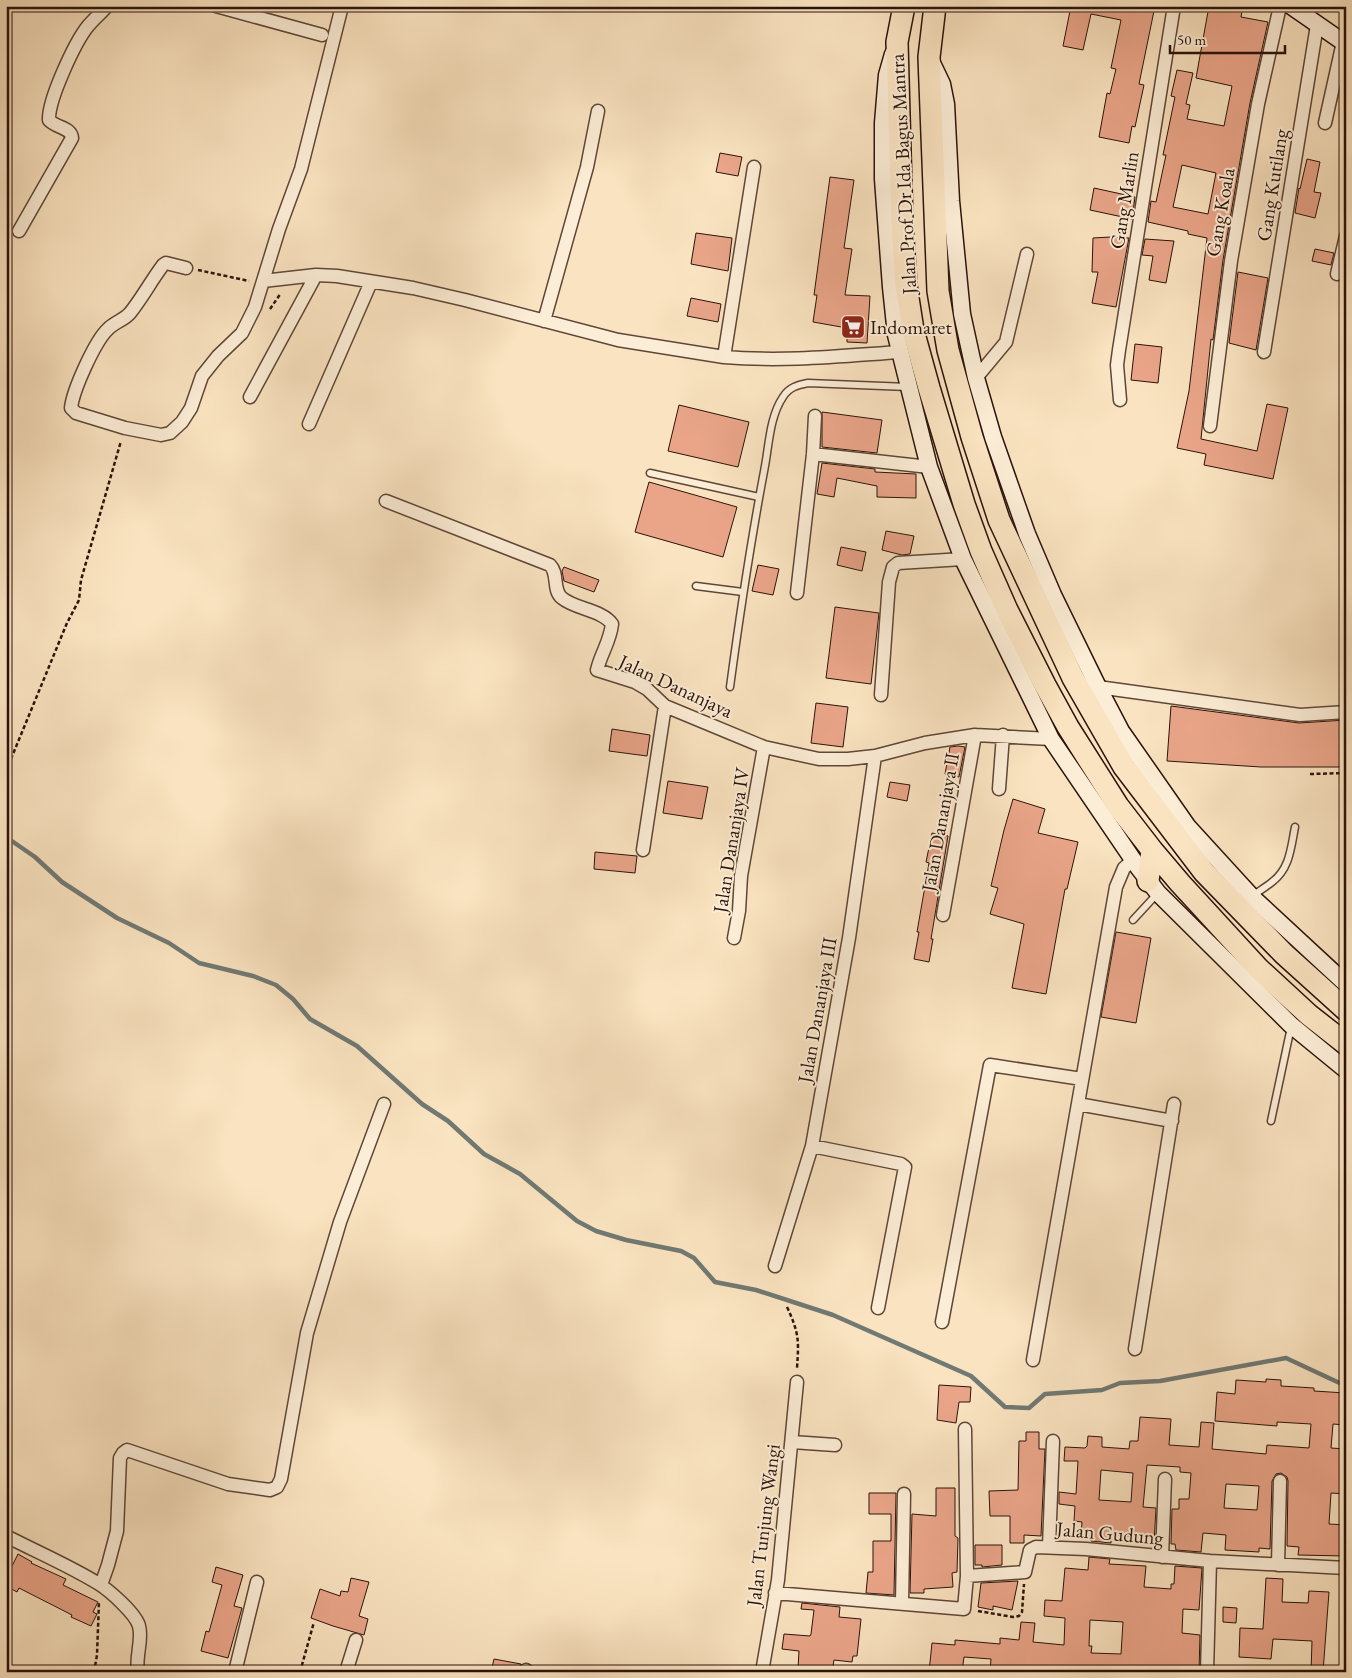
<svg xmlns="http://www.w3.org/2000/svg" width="1352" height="1678" font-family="'EB Garamond',serif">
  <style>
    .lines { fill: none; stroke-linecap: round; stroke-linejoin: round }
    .stream { stroke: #707973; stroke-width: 4.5 }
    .building { fill: #eaa589; stroke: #2a130b; fill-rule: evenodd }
    .lane-casing { stroke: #5e4738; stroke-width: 9 }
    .street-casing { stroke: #5e4738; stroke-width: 15 }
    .secondary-casing { stroke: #2a130b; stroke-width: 19 }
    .highway-casing { stroke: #2a130b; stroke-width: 24 }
    .path { stroke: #2a130b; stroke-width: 2.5; stroke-dasharray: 4 2.5; stroke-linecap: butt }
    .lane { stroke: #fcedd6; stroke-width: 6 }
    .street { stroke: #fcedd6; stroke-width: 12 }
    .secondary { stroke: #fcedd6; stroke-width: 16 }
    .highway { stroke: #fae3c0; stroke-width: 21 }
    .labels { text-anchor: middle; stroke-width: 4; stroke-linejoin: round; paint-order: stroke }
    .street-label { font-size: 20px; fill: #2a130b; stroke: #fcedd6 }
    .poi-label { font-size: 20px; fill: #2a130b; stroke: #fcedd6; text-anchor: start }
  </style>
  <rect width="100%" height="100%" fill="#fae3c0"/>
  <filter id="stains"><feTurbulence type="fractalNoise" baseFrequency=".004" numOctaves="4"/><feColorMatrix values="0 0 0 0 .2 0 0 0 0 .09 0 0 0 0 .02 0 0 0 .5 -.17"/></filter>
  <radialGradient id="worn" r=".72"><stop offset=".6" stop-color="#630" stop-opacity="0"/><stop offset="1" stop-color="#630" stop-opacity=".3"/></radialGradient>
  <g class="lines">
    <path class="stream" d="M6,837L35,857L62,882L117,918L169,943L199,963L253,976L276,985L293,999L310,1019L357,1046L422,1104L448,1121L484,1154L520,1174L577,1221L596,1231L626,1240L681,1251L694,1258L715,1282L756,1290L833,1315L971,1376L1005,1407L1029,1408L1045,1394L1102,1390L1120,1383L1160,1381L1286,1358L1346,1386"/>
  </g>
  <path class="building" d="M1071,6H1155L1139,84L1144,85L1135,127L1132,126L1129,143L1099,137L1107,93L1110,94L1116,69L1111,68L1121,20L1091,14L1083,50L1063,46Z
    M1209,6H1243L1241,17L1268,22L1250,103L1223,260L1213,340L1211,339L1201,439L1257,451L1267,404L1288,408L1273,479L1204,465L1206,454L1177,448L1189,391L1207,238L1188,234V231L1148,222L1151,201L1156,202L1166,155H1163L1175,97L1171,96L1177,70L1193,73L1186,104L1190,105L1187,119L1224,126L1232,86L1196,78ZM1182,165L1216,173L1208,214L1173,207Z
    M720,153L742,157L738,176L716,172Z
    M1307,159L1320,162L1314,192L1321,193L1315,218L1295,213L1299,188L1300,189Z
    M830,177L854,180L844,248L852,249L845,295L870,296L867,343L847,342V328L813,322L817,295H814Z
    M1094,188L1135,197L1132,219L1090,210Z
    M696,233L732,238L728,271L691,264Z
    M1111,237L1129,238L1116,307L1092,303L1098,272H1092L1093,238Z
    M1145,239L1174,241L1166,283L1149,280L1153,256L1142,255Z
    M1315,249L1334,253L1331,265L1312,261Z
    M1238,272L1268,278L1256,350L1229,343Z
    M691,298L721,304L718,322L687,316Z
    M1135,344L1162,347L1158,383L1131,380Z
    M679,405L749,422L738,467L668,451Z
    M822,412L882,420L877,453L822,447Z
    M822,463L875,469V472L916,474V498L877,497V486L837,478L834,497L817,494Z
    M649,482L737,507L723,557L635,532Z
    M886,531L914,536L910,554L902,555L882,550Z
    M841,547L866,552L862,571L837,565Z
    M758,565L779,569L773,595L752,591Z
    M564,567L599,580L594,592L564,581L562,571Z
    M835,607L879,613L871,684L826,678Z
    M816,703L848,707L843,747L811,743Z
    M1171,706L1299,723L1346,720V767H1261L1167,761Z
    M612,729L650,735L647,756L609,751Z
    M958,746L965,747L959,777L945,774L950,747Z
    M668,781L708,787L702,819L663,813Z
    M890,782L910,785L907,801L887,797Z
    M1013,799L1045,809L1038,833L1078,842L1067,889H1065L1046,994L1012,988L1024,924L990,914L998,888L991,886L1004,830Z
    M932,833L948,836L931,939H933L929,962L914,959L919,932H917L929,863L926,862Z
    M595,852L637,856L635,873L594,869Z
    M1116,932L1151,938L1136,1023L1101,1017Z
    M1266,1379L1281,1380V1386L1314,1388V1391L1346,1393V1425L1333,1424L1331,1448L1346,1449V1494L1331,1493L1329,1524L1346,1525V1556L1298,1555L1299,1547L1287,1546L1288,1481L1287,1477L1281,1473L1276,1474L1272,1481L1270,1549L1259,1548V1552L1225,1550L1226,1535L1203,1533L1201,1552L1176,1550L1175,1544H1171L1172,1509H1179V1499H1189L1191,1473L1180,1472V1467L1147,1465L1143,1507L1156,1508L1154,1543L1140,1542V1537L1111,1535V1543L1091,1541V1536L1081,1535L1082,1522L1074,1521L1075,1506L1059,1504V1492L1076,1494L1078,1461H1064L1065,1447L1085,1448L1087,1446L1088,1436L1102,1437V1447L1129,1449L1130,1441H1138L1140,1417L1171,1419L1169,1445L1199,1447L1201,1422L1214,1423L1212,1449L1266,1454L1267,1445L1309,1448L1311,1424L1277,1422V1426L1215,1421L1217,1392L1235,1394L1236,1380L1266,1382ZM1101,1470L1133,1473L1131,1502L1099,1500ZM1226,1484L1259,1486L1257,1510L1224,1508Z
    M939,1385L971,1387L970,1402H959L956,1423L937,1420Z
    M1026,1432H1039V1449H1045L1041,1536L1024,1535V1543H1010V1516H990L989,1491L1018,1490L1019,1441H1026Z
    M936,1488H955V1536L958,1538L957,1572L952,1573L953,1587L924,1589V1593H910L912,1514L936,1516Z
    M869,1493H896L894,1595L866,1593L868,1572H873V1541H891V1514H869Z
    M975,1545H1002V1565L982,1567V1565H975Z
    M18,1554L32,1562L31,1563L66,1579L63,1585L98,1602L93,1612L97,1614L91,1626L71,1617L72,1615L19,1588L17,1592L6,1586V1578Z
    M1089,1557L1110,1559L1109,1564L1146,1566L1144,1587L1171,1589V1584H1174L1175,1566L1202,1568L1199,1610L1183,1609L1182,1633L1200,1635L1199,1672H990L991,1659L964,1657L962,1672H929L932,1643L955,1645V1640L1000,1644V1638L1019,1640L1021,1622L1035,1623L1033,1642L1064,1645L1065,1618L1044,1616L1045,1600L1062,1601L1065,1568L1088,1570ZM1090,1620L1123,1622L1121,1654L1091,1653L1092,1646H1089Z
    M216,1567L243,1575L234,1606L242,1608L228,1658L201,1651L206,1631L209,1632L222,1585L212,1582Z
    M351,1578L369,1582L359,1616L368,1619L364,1635L333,1626L311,1618L320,1589L340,1596L341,1591L348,1592Z
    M1266,1578L1283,1579L1282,1602L1308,1603L1309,1591L1329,1592L1323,1672H1311L1312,1641L1273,1639L1271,1659L1239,1657L1240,1628L1263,1629Z
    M1018,1581L1012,1610L993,1606V1610L978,1607L981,1583Z
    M802,1603L840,1607L839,1617L861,1619L857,1656H853L852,1662L834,1660L832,1672H818L798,1669L799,1651L782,1649L784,1634L810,1636L811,1634L814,1610L801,1609Z
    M1223,1607L1237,1608L1236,1623L1223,1622Z
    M494,1659L521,1664L517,1672H491Z"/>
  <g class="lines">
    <defs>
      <path id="lane" d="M650,473L759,497
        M696,586L743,592
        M730,687C740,613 751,540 765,466C769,444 770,416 783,397C789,387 798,385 808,383L908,387
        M1252,896C1259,891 1266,887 1272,882C1290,869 1291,847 1295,827
        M1133,920L1157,894
        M1271,1121L1291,1027"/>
      <path id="street" d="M216,6L322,35
        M1325,123L1343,42
        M19,231L72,138C71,127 56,128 49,120C48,100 75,42 88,26C94,19 101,13 107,6
        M186,268L166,263L163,265C151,281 142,298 130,313C124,320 115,322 108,329C95,341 73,390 71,408L76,413L125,428L161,435L170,433L182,422L191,408L202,376L218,356L242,333L255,307L279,229L301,169L342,6
        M1337,274L1346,236
        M263,281L316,275L337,276L413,288L465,300L618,340L724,357L754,167
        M544,321L587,167L598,111
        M1264,352L1317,25
        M724,357C784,362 841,356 900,352
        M976,378L1006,342L1027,254
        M250,397L316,275
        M1120,400L1117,365L1119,350L1174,6
        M309,424L371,282
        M1210,426L1231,261L1258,104L1280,6
        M813,454L929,467
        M386,501L550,565C559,574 552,590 562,598C575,609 602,610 612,624C610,642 601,653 597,670L635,682L647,689L665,706L764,747L819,759H848L875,756L925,743L975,735L1051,739
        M797,593L813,454L815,416
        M1098,687L1300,715L1346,712
        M881,695L889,582L893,567L898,563L963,559
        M999,789L1003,735
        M643,850L665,706
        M943,915L975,735
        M734,938L739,911L741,876L764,747
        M1078,1104L1172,1121
        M812,1146L901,1164L905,1167L878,1308
        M775,1266L812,1146L849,938L875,756
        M942,1322L990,1065L1082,1079
        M1135,1349L1174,1104
        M1033,1360L1116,887L1124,868L1133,860
        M792,1442L835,1445
        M6,1536C37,1552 70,1566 99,1584C110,1591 136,1614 139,1626C143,1640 135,1657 138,1672
        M1049,1547L1053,1441
        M1162,1557L1165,1479
        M1278,1565L1280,1481
        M967,1576L1025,1572L1030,1550L1036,1547L1086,1549L1210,1561L1346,1568
        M101,1585L108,1565L117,1531L120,1458L123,1453L127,1450L228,1484L270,1490L277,1487L281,1479L307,1333L340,1222L384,1104
        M775,1593L964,1609L967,1576L965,1429
        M902,1603L904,1494
        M235,1672L257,1582
        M346,1672L356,1640
        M525,1672L526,1670
        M762,1672L778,1580L797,1382
        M1207,1672L1210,1561"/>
      <path id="secondary" d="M1291,6L1343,42L1346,47
        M893,54L887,75L883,123V179L891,287L896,335L929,467L963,559L1051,739L1138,867L1158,893L1291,1025L1346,1070
        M931,61L942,84L946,104L951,201L962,314L976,378L993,437L1027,534L1053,595L1098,687L1121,731L1188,827L1252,897L1346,984"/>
      <path id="highway" d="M904,6L897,42L902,224L906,285L913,330L929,388L964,504L981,551L1007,610L1045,685L1068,727L1118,806L1152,850L1180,883L1259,969L1309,1015L1346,1044
        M935,6L929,57L938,291L948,350L972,437L999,520L1073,678L1124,767L1204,872L1284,954L1346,1010
        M1148,881L1152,850"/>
    </defs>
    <use href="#lane" class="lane-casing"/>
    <use href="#street" class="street-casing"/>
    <use href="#secondary" class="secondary-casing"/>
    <use href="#highway" class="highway-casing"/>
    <path class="path" d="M198,270L249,281
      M270,309L281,293
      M6,771L67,623L79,600L81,580L121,441
      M1310,774L1346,773
      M787,1307C799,1333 799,1340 797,1368
      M978,1611L1013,1617L1019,1616L1022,1612L1024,1584
      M94,1672L97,1655L99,1601
      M300,1672L314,1622"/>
    <use href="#lane" class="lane"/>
    <use href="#street" class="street"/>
    <use href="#secondary" class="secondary"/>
    <use href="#highway" class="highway"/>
  </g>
  <defs>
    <symbol id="supermarket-square" viewBox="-11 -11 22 22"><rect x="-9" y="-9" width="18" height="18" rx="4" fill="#8f2418" stroke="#fcedd6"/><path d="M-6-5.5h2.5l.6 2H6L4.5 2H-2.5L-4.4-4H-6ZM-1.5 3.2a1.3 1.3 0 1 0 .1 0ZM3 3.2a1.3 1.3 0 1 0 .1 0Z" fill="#fff"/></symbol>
  </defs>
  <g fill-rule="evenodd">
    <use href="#supermarket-square" x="839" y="313" width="28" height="28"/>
  </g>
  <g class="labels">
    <g class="street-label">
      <text transform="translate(903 174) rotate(-93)" y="7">Jalan Prof Dr Ida Bagus Mantra</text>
      <text transform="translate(1272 185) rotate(-81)" y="7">Gang Kutilang</text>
      <text transform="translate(1124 200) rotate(-81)" y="7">Gang Marlin</text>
      <text transform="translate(1220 212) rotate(-80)" y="7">Gang Koala</text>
      <text transform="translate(676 686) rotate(25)" y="7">Jalan Dananjaya</text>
      <text transform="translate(940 822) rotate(-80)" y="7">Jalan Dananjaya II</text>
      <text transform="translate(731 840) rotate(-81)" y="7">Jalan Dananjaya IV</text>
      <text transform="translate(817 1010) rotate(-80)" y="7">Jalan Dananjaya III</text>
      <text transform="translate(763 1525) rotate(-83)" y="7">Jalan Tunjung Wangi</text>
      <text transform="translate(1110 1533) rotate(5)" y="7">Jalan Gudung</text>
    </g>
    <g class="poi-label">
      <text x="870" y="334">Indomaret</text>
    </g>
  </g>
  <rect width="1352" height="1678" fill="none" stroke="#fae3c0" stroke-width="25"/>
  <rect x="8" y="8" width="1337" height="1663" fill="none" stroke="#2a130b" stroke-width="2.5"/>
  <rect x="12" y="12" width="1327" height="1653" fill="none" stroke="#2a130b"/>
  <path d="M1170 45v8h115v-8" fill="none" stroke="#2a130b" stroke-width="2.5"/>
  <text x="1177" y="45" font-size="15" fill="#2a130b" stroke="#fcedd6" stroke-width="4" paint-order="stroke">50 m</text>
  <rect width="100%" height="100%" filter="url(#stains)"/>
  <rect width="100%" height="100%" fill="url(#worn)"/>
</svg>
